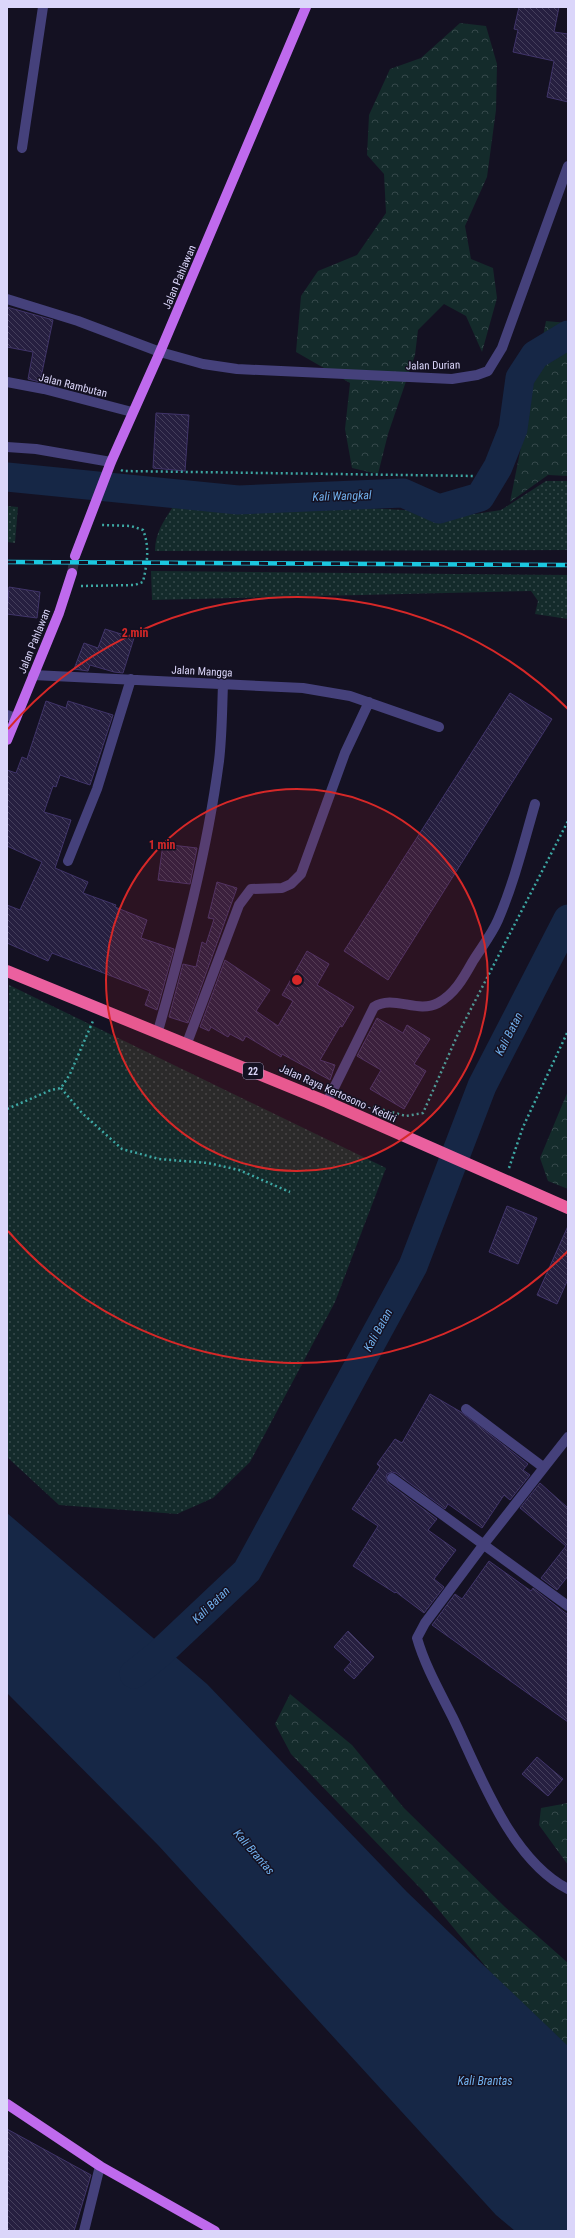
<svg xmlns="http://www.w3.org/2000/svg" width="575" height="2238" font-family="'Roboto Condensed',sans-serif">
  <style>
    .grass { fill: url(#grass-dots) }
    .forest { fill: url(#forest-crowns) }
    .water { fill: #162746 }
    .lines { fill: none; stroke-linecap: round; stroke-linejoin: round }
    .river { stroke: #162746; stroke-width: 29 }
    .building { fill: url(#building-back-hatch); stroke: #403469 }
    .major-tunnel { stroke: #322f42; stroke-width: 10; stroke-dasharray: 10 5; stroke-linecap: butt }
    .path { stroke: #3da7a3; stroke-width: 2.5; stroke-dasharray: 2 3; stroke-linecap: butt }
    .minor { stroke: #45417b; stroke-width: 10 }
    .major { stroke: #bf6aed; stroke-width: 10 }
    .highway { stroke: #eb609f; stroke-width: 12 }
    .rail-casing { stroke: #1cc8e0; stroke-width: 4.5 }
    .rail { stroke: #141122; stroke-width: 3; stroke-dasharray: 9; stroke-linecap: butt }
    .ring { fill: none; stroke: #d62828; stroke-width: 2 }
    .labels { text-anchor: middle; stroke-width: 3; stroke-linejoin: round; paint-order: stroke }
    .shield { fill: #141122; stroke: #9f9bb9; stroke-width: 1 }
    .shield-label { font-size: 10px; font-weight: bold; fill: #dbd6fa }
    .street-label { font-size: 11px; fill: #dbd6fa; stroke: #141122 }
    .water-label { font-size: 12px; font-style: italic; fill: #71b0ed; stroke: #141122 }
    .centre { fill: #d62828; stroke: #141122; stroke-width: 2 }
    .ring-label { font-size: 12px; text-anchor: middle; font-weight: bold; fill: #d62828; stroke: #141122; stroke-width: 3; stroke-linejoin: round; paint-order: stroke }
  </style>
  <defs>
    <pattern id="grass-dots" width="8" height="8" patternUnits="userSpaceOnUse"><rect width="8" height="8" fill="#142b2b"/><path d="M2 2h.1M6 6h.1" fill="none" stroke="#36494b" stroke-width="1.8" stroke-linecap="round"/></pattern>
    <pattern id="forest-crowns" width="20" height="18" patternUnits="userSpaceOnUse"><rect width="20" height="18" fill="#142b2b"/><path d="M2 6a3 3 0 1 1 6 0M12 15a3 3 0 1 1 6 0" fill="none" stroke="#36494b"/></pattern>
    <pattern id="building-back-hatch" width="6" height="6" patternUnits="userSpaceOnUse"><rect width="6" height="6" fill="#261f40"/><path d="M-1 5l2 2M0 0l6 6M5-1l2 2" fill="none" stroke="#453f5c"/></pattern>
  </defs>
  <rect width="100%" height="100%" fill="#141122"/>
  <path class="grass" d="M546,481H568V550L155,551C155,531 166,518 176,502L313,505L475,514L501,510Z
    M7,506L18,507L15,543L7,542Z
    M151,571L568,575V619L535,614L538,601L531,591L152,600Z
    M9,985L386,1168L335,1302L250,1462L213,1498L177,1514L59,1505L7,1457Z"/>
  <path class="forest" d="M460,23L486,26L497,64L496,110L487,177L465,226L471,259L493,268L497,298L482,352L466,316L444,304L418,330L415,355L388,434L378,474L352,468L345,429L350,383L296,352L301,296L318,271L357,255L386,213L384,174L367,155L369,115L390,69L421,58Z
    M546,321L568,323V476L548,475L510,502Z
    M568,1091V1189L548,1181L540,1158Z
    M290,1694L352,1745L404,1808L505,1907L568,1963V2066L423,1891L291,1754L275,1724Z
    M568,1803V1865L539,1825L541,1808Z"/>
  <path class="water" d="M7,1513L207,1684L407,1892L568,2046V2231H515L496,2215L158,1845L7,1693Z"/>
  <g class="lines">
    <path class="river" d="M7,477L238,500L403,493L439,509L480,497L498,467L513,429L520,378L535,355L568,335
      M134,1674L159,1654L247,1571L413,1266L482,1086L568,919"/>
  </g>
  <path class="building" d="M519,7H559L554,32L568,34V102L547,97L554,61L513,52L518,30L514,29Z
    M7,307L53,320L40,382L28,379L33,352L7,347Z
    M156,413L189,415L185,471L153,468Z
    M9,587L40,592L37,618L7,614Z
    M105,629L134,638L123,673L114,672L90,665L88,671L74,669L84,643L98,648Z
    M510,693L552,719L388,980L344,951Z
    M46,701L66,708L68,701L113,715L90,785L60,775L56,787L53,786L44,812L71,820L55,868L88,882L83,893L116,905L115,907L147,920L141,938L174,949L157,1010L145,1005L150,991L52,953L48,961L7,943V905L20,910L42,862L7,846V770L16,773L22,757L27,759Z
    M163,844L197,848L190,884L158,880Z
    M217,882L237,888L188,1023L169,1017L183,964L196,967L202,942L206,944L214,919L208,918Z
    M307,951L329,964L317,985L354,1007L342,1027L340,1026L320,1060L335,1065L330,1080L282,1054L281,1057L246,1036L243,1041L230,1034L228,1037L211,1027L209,1031L200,1027L225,960L270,990L256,1011L278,1026L293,1001L282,995Z
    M377,1018L403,1033L407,1025L430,1039L414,1064L426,1071L404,1109L370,1089L381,1070L357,1056Z
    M507,1206L537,1218L518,1264L489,1252Z
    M568,1226V1279L557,1304L537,1295Z
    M430,1394L461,1412L528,1464L523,1470L530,1475L510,1500L504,1495L482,1528L448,1504L445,1509L396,1473L392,1472L387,1474L386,1478L388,1483L437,1519L428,1530L456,1550L434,1579L444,1587L424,1613L396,1592L395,1593L353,1566L378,1526L352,1509L380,1467L377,1464L395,1439L402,1443Z
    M540,1483L568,1508V1576L557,1590L541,1578L566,1546L520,1508Z
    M489,1561L531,1591L533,1588L568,1615V1722L432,1625L455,1594L462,1599Z
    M348,1631L374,1657L354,1679L344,1670L351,1662L334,1647Z
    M537,1757L563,1779L548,1796L522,1774Z
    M7,2129L91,2175L74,2231H7Z"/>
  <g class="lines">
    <path class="major-tunnel" d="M72,573L75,556"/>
    <path class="path" d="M121,470L123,471L475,476
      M81,586L135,585L143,582C147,564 150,547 143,530L131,526L101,525
      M61,1088L82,1113L122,1149L159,1159L208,1163L239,1170L290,1192
      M373,1107L406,1116L423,1113L458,1034L568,821
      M7,1109L51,1090L61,1088L70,1074L93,1021
      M509,1168L523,1127L568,1031"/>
    <path class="minor" d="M22,148L43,7
      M7,299L78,321L160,352L203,364L237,369L452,379L477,375L488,371L502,348L568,166
      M7,382L44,389L132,412
      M7,447L36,449L111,462
      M33,675L303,688L350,696L439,727
      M7,715L16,718
      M68,861L97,789L131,679
      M158,1031C183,943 207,852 219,761C222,736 222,710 223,684
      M187,1043L239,905L251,889L282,888L291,884L301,874L345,753L369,702
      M327,1102L374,1007C393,994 417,1014 438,1003C455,994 464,977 473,961C481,948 492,934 498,920C514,883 524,842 535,804
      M466,1409L543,1467
      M568,1437L484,1544L425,1623L417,1638C425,1666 440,1692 453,1718C480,1774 510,1859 568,1889
      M392,1478L568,1606
      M84,2231L100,2166"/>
    <path class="major" d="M75,556L111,462L160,352L306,7
      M7,740L59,613L72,573
      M7,2104L100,2166L215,2231"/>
    <path class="highway" d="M7,971L327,1102L568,1208"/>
    <defs>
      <path id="rail" d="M7,562L568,565"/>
    </defs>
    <use href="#rail" class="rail-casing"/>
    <use href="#rail" class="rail"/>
  </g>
  <circle cx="297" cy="980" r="191" fill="#d62828" fill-opacity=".12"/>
  <g class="ring">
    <circle cx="297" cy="980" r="191"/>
    <path d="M568 1251A383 383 0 0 1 8 1231M8 729A383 383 0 0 1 568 709"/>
  </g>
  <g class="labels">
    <rect class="shield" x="243" y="1063" width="20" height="16" rx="3"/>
    <g class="shield-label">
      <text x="253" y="1075">22</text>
    </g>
    <g class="street-label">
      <text transform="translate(179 277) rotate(-67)" y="4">Jalan Pahlawan</text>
      <text transform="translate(433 365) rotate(-1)" y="4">Jalan Durian</text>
      <text transform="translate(73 385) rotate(14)" y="4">Jalan Rambutan</text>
      <text transform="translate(34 641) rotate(-68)" y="4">Jalan Pahlawan</text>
      <text transform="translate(202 671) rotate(3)" y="4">Jalan Mangga</text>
      <text transform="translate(338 1093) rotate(24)" y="4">Jalan Raya Kertosono - Kediri</text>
    </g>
    <g class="water-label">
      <text transform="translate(342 496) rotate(-2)" y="4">Kali Wangkal</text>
      <text transform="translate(509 1034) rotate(-63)" y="4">Kali Batan</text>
      <text transform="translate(378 1330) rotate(-61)" y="4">Kali Batan</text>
      <text transform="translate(211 1605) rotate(-44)" y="4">Kali Batan</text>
      <text transform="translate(254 1852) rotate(49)" y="4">Kali Brantas</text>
      <text x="485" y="2085">Kali Brantas</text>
    </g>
  </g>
  <circle cx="297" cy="980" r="6" class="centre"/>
  <g class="ring-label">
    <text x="135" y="637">2 min</text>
    <text x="162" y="849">1 min</text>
  </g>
  <rect width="575" height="2238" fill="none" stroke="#dbd6fa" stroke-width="16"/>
</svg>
